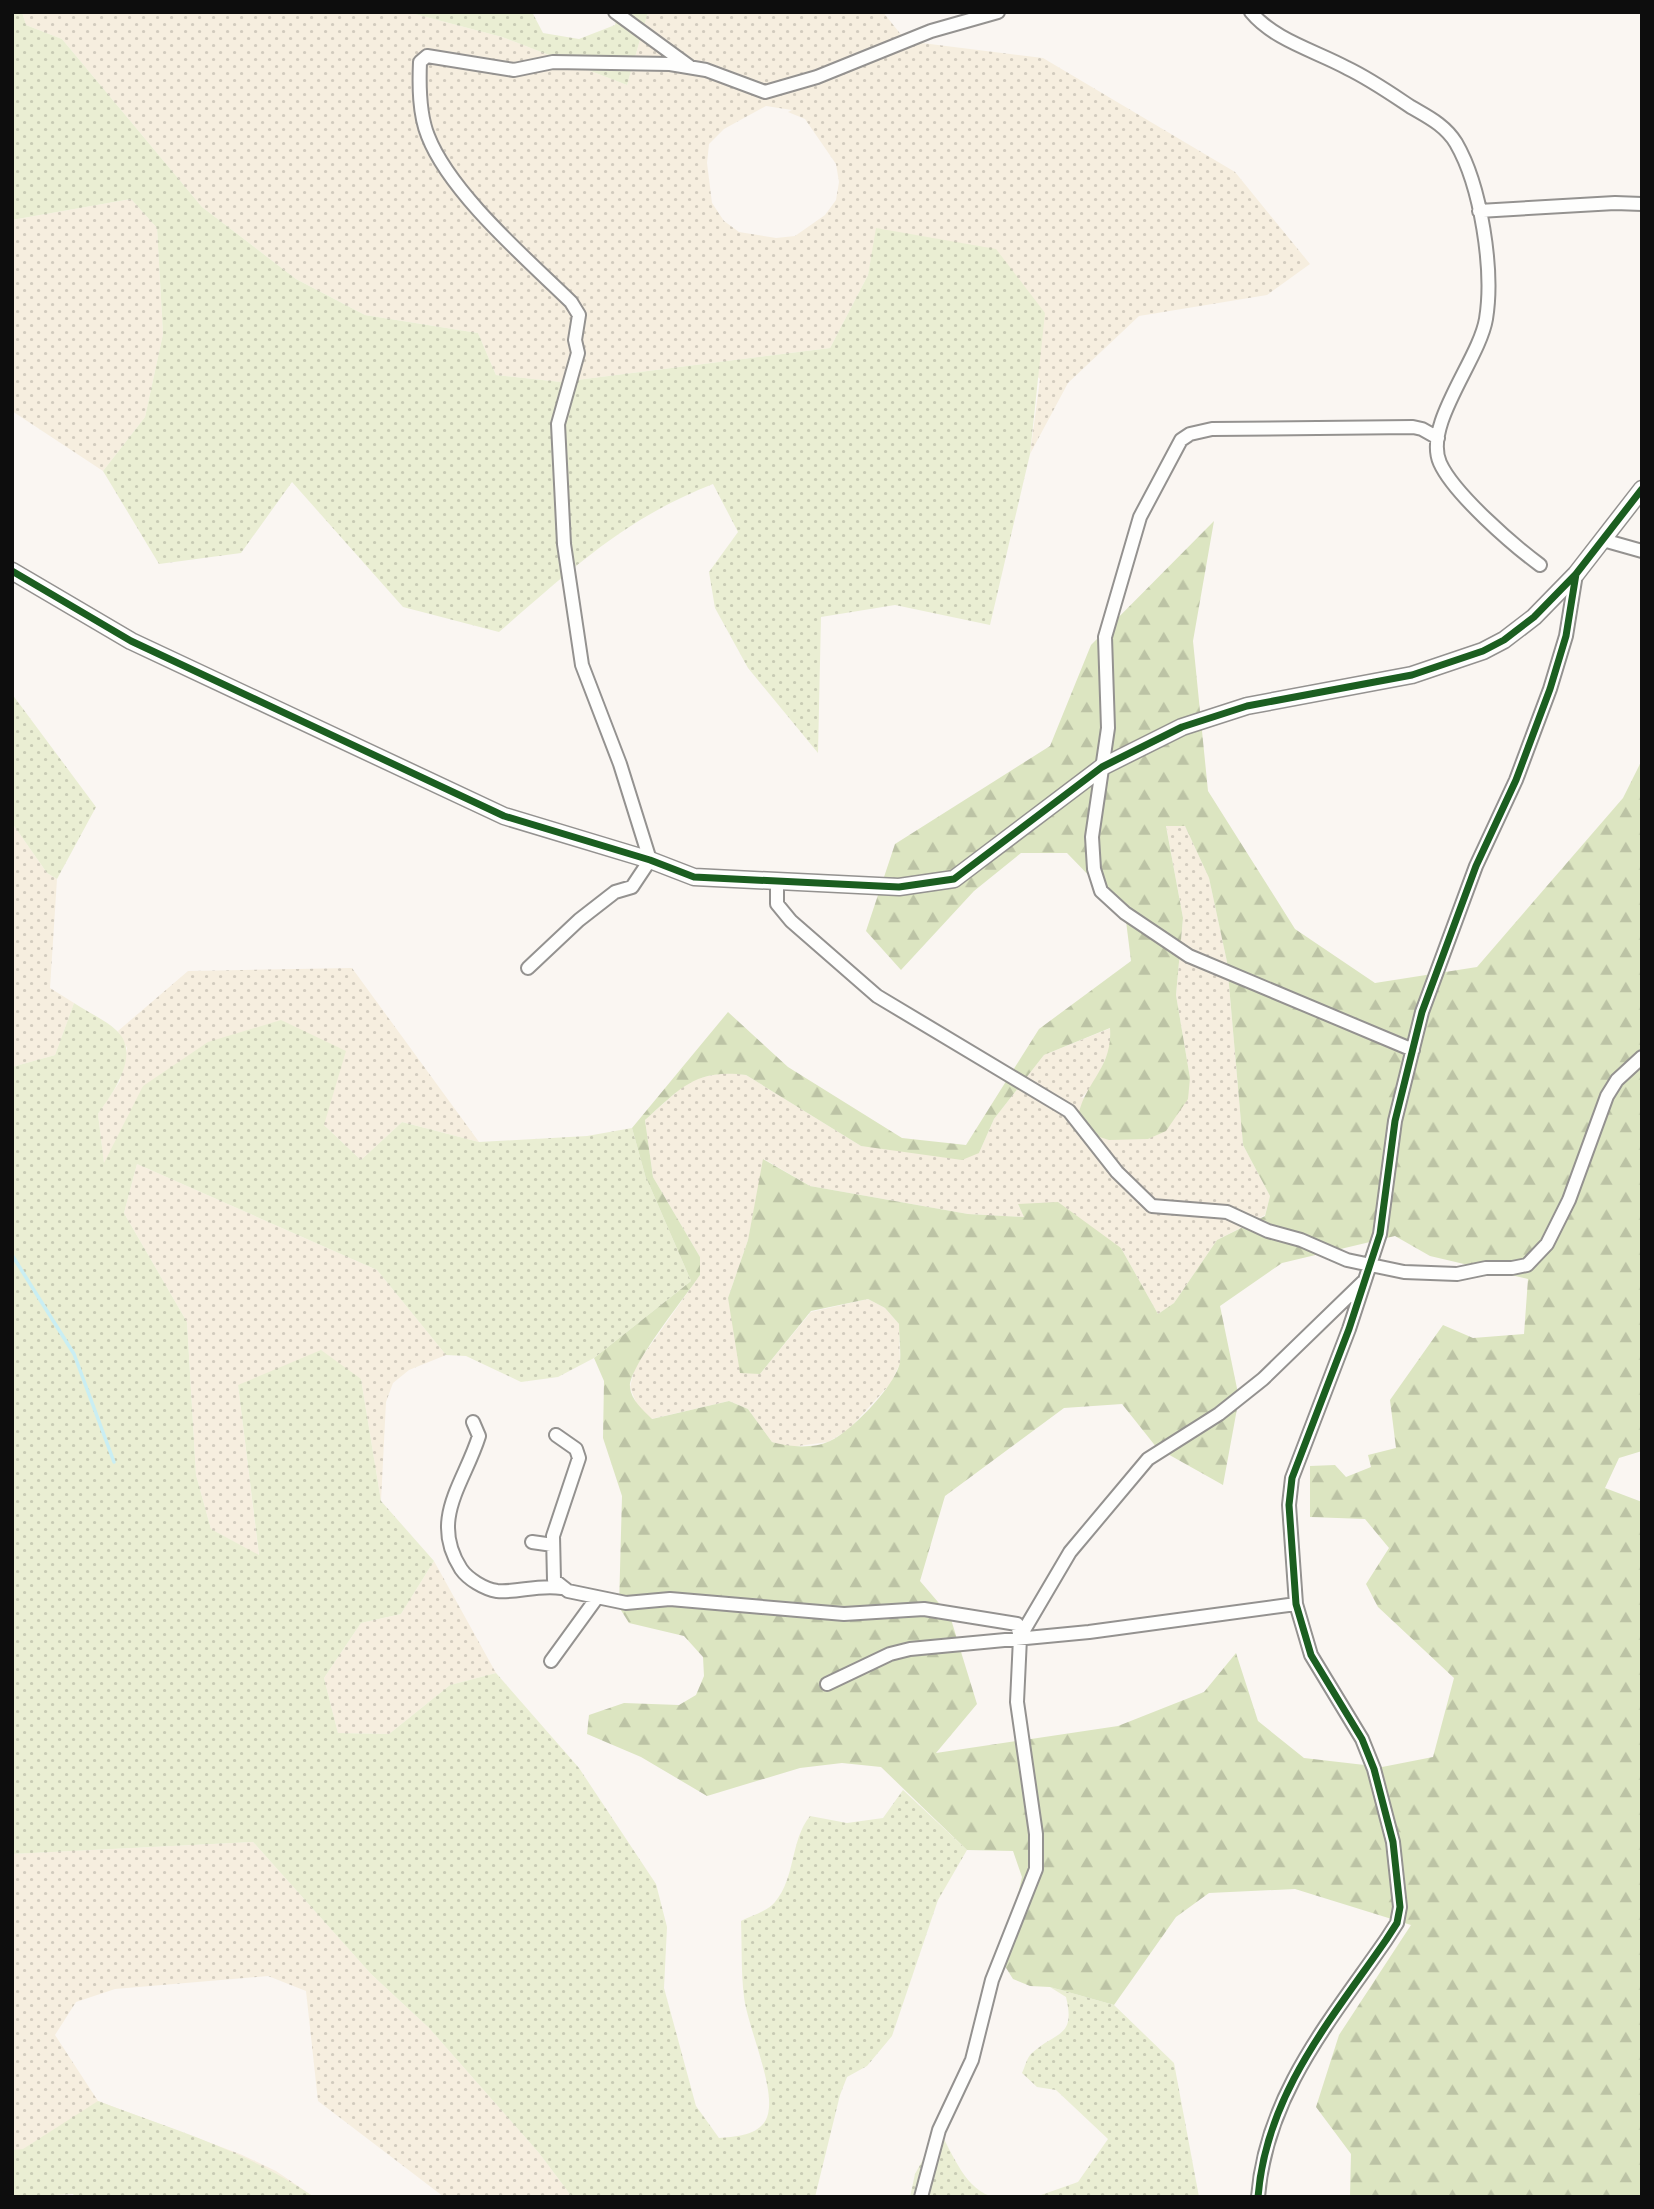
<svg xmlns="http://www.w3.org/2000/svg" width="1654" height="2209" font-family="'PT Serif',serif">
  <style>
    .farmland { fill: url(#farmland-dots); fill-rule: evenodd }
    .grass { fill: url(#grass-dots) }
    .forest { fill: url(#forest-firs); fill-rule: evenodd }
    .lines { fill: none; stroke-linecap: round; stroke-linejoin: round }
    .stream { stroke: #c9eef3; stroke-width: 3.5 }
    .minor-casing { stroke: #949290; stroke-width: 16 }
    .tertiary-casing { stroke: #949290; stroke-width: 19 }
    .minor { stroke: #fefefd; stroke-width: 12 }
    .tertiary { stroke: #fefefd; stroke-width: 16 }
    .cycleway-casing { stroke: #fff; stroke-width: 11 }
    .cycleway { stroke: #1b5e20; stroke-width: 7 }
  </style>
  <defs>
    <pattern id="farmland-dots" width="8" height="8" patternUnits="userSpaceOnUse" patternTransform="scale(1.75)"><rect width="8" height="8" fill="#f6eedf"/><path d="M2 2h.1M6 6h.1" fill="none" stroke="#d2cbbe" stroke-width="1.8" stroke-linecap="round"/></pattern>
    <pattern id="grass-dots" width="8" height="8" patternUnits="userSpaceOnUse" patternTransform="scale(1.75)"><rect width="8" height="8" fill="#eaeed3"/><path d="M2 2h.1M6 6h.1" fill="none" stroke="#c8cbb4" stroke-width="1.8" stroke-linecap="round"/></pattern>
    <pattern id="forest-firs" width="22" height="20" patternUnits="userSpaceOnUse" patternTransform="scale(1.75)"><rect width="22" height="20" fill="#dce5c1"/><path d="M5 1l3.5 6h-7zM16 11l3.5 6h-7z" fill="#bcc3a5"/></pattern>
  </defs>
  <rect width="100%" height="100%" fill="#faf6f2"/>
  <path class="farmland" d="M22,12H407L502,37L627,85L648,12H883L906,41L1043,58L1235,172L1310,264L1267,295L1139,316L1068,383L1030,454L1040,379L877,228L868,275L830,348L561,382L496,375L478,333L365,315L296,279L202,207L62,39L26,25ZM766,106L792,110L788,112L805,119L836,164L839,182L836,200L825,215L795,236L776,238L739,232L724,221L712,203L707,163L709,144L724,129Z
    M131,199L157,228L163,334L145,417L103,471L12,411V220Z
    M12,823L47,873L57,879L50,988L74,1003L55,1055L12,1067Z
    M1166,825L1185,826L1209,878L1227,962L1243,1145L1270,1196L1265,1215L1217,1240L1174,1303L1158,1314L1121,1248L1018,1205L1025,1217L968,1214L810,1186L764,1159L748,1240L728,1298L760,1374L811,1312L868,1299L885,1308L899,1324L900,1363L891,1383L848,1430L828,1442L790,1447L772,1442L748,1409L729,1401L651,1419L637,1405L630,1387L635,1367L700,1275V1257L653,1177L645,1120L690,1080L727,1072L746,1075L861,1146L979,1153L994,1119L1044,1055L1111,1028L1110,1048L1094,1085L1081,1098L1190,1078L1176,995L1183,918Z
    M352,968L479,1142L402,1122L361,1160L324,1125L104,1164L98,1114L120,1081L127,1048L118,1031L188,971Z
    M137,1164L377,1270L446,1355L409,1370L393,1383L386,1402L381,1501L361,1379L238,1385L259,1556L211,1529L196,1475L187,1322L124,1213Z
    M434,1561L496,1673L450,1685L389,1734L338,1733L324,1678L361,1623L401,1614Z
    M253,1842L371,1974L429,2028L539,2153L572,2197H444L318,2101L306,1991L268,1976L115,1989L76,2002L55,2035L98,2101L240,2154L276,2171L314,2197H76L73,2194L12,2197V1854Z"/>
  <path class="grass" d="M12,12H22L26,25L62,39L202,207L296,279L365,315L478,333L496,375L561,382L830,348L868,275L876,228L996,249L1045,313L1030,454L990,625L895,605L821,617L818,753L748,668L715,608L709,572L738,532L713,484C623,519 570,571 499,632L403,607L292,482L241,553L159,564L103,471L145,417L163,334L157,228L131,199L12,220Z
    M407,12H532L543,33L579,39L615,25L618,12H648L627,85L502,37Z
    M12,694L96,807L57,879L47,873L12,823Z
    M74,1003C87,1012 104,1019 116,1030C142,1053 113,1093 98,1114L104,1163L143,1086L208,1042L281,1020L346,1051L324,1125L361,1160L402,1122L479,1142L587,1136L632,1128L645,1175L691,1281L594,1358L558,1377L521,1382L466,1356L446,1355L377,1270L137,1164L124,1213L187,1322L196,1475L211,1529L259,1555L238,1385L321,1350L361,1379L381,1501L434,1561L401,1614L361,1623L324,1678L338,1733L389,1734L450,1685L496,1673L579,1768L656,1884L667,1927L664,1988L696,2106L719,2138C737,2137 763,2135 768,2114C775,2086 748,2028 744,1997C741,1972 742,1946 741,1921C751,1916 768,1911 775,1902C796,1877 790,1841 810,1816L847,1823L883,1818L903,1790L967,1850L938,1900L892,2036L867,2066L847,2077L840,2095L815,2197H572L539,2153L429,2028L371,1974L253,1842L12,1854V1067L55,1055Z
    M1050,1987L1114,2005L1174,2063L1199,2197H1016L1041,2195L1078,2182L1108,2139L1056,2090L1037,2087L1022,2073C1025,2067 1027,2057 1032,2053C1056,2031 1076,2038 1066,1997Z
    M98,2101C172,2129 248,2151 314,2197H76L73,2194L12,2197V2150L23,2149Z
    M939,2130C953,2154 966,2192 995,2197H910L915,2174Z"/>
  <path class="forest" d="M1214,521L1193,641L1208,791L1295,929L1375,983L1477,967L1623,798L1642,760V1451L1619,1458L1605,1488L1642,1502V2197H1350L1351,2154L1316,2107L1339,2035L1411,1925L1295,1889L1209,1893L1176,1917L1114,2005L1050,1987L1030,1986L1013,1979L1003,1963L1022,1877L1013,1851L967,1850L881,1767L842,1763L800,1768L707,1796L641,1757L587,1734L589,1715L624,1703L679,1705L696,1695L704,1676L703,1657L684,1636L629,1623L619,1607L622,1496L603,1438L604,1381L594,1358L691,1281L645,1175L632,1128L728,1012L788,1067L902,1138L966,1145L1039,1029L1131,961L1125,913L1067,853H1021L974,891L901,970L866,931L895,844L1050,746L1091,645ZM1166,826H1185L1209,878L1227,962L1243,1145L1270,1196L1265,1216L1217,1240L1174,1303L1158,1314L1121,1248L1058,1202L1018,1204L1024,1217L968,1214L810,1186L763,1159L748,1240L728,1298L740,1373L760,1374L811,1311L868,1299L885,1308L899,1324C899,1336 901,1350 900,1362C896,1385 851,1432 830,1441C813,1449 789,1447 772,1442L748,1409L729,1401L652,1419C643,1410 631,1400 630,1387C629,1366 686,1296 700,1275V1257L653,1177L645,1120C680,1089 695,1068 746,1075L861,1146L962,1160L979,1153L994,1119L1044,1055L1110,1028C1113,1069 1083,1083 1078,1118L1090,1134L1109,1140L1148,1139L1166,1131L1188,1099L1190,1078L1176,995L1183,918ZM1395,1236L1430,1256L1528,1279L1524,1334L1473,1338L1443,1325L1390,1400L1396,1448L1368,1455L1371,1467L1346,1477L1335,1465L1310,1466V1517L1365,1519L1389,1548L1366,1584L1378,1607L1454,1678L1433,1757L1382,1767L1304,1758L1258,1721L1236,1653L1204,1692L1118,1726L936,1753L977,1704L950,1616L920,1581L945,1496L1064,1408L1122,1404L1157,1448L1223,1485L1239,1398L1220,1306L1282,1263Z"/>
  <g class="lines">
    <path class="stream" d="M12,1255L74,1354L114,1462"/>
    <defs>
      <path id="minor" d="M615,12L689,66
        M1251,12C1274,40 1316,51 1347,68C1370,79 1390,93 1411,107C1428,117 1445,125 1456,143C1481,186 1494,270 1486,319C1479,360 1423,425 1440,463C1454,494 1513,545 1540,565
        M1479,211L1615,203L1642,204
        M1603,540L1642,551
        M777,883V904L791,921L877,996L1069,1111L1117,1172L1152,1206L1227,1212L1268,1231L1301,1240L1347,1260L1404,1272L1457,1274L1486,1268H1512L1527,1265L1547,1244L1569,1200L1607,1096L1617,1080L1642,1057
        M528,968L579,920L615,892L632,887L650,860L620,764L582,665L564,544L558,424L578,353L575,340L579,315L571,302C527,259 450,193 428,136C419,114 419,86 420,62L427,56L514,70L553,62L670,64L706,70L765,92L817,77L931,31L998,12
        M1413,1050L1189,956L1125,913L1101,891L1094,869L1092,837L1108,728L1105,637L1140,517L1181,440L1190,434L1212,429L1413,427L1422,429L1438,438
        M473,1422L479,1436C464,1484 429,1519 461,1569C468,1579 484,1589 497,1591C517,1593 538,1584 562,1588
        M556,1435L576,1449L579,1458L553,1536L554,1580L568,1591L626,1603L670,1599L844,1614L924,1609L1017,1624L1020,1638L1017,1702L1036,1834V1869L992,1980L972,2060L939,2130L921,2197
        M532,1542L553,1545
        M1020,1637L1070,1552L1148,1459L1219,1414L1263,1379L1363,1282
        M551,1661L596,1599
        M827,1684L890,1654L910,1649L1089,1632L1296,1604
        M1258,2197C1266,2095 1330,2021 1386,1940L1397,1923L1400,1907L1393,1842L1374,1769L1362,1739L1311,1655L1296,1604L1289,1505L1292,1478L1349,1329L1380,1234L1395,1121L1422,1012L1476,866L1516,780L1550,689L1566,636L1576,574"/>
      <path id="tertiary" d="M12,571L131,641L504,816L650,860L694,877L899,887L954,879L1102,767L1182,727L1247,706L1412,675L1483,651L1504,640L1534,617L1576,574L1642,489"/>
    </defs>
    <use href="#minor" class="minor-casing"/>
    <use href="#tertiary" class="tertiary-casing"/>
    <use href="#minor" class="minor"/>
    <use href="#tertiary" class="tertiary"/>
    <defs>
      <path id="cycleway" d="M12,571L131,641L504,816L650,860L694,877L899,887L954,879L1102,767L1182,727L1247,706L1412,675L1483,651L1504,640L1534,617L1576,574L1642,489
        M1258,2197C1266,2095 1330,2021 1386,1940L1397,1923L1400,1907L1393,1842L1374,1769L1362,1739L1311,1655L1296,1604L1289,1505L1292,1478L1349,1329L1380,1234L1395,1121L1422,1012L1476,866L1516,780L1550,689L1566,636L1576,574"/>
    </defs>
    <use href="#cycleway" class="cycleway-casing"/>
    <use href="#cycleway" class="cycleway"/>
  </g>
  <rect width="1654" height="2209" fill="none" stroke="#0d0d0d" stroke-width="28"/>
</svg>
